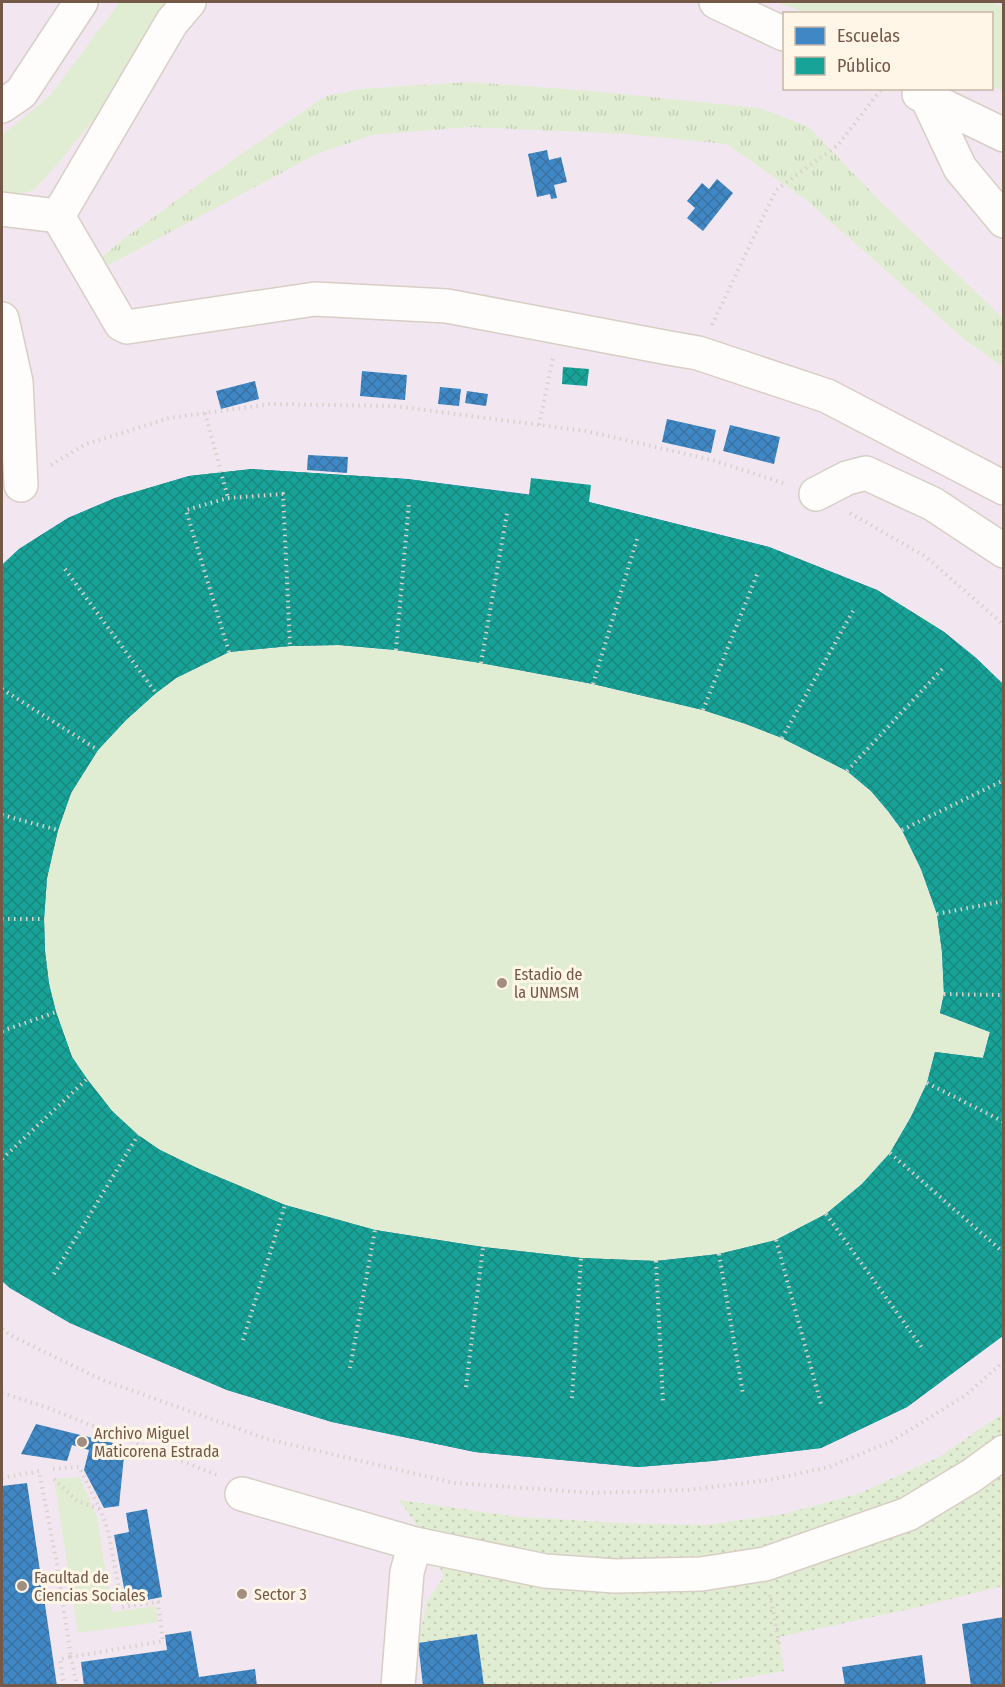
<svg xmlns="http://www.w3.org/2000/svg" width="1005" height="1687" font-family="'Fira Sans Condensed',sans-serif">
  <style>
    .education { fill: #f2e7f0; fill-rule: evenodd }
    .grass { fill: url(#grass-tufts) }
    .park { fill: url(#park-dots) }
    .garden { fill: #e1edd2 }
    .schools { fill: url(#schools-cross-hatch); fill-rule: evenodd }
    .public { fill: url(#public-cross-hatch); fill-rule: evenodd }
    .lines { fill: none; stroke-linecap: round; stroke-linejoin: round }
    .minor-casing { stroke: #d8cec5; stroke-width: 36 }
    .path { stroke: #d9d1cb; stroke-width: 4; stroke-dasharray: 1.5 4.5; stroke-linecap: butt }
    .minor { stroke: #fefdfb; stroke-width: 33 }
    .poi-dot { fill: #a28e80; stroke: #fff6e8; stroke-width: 2 }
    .labels { text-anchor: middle; stroke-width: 6; stroke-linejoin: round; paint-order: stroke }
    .poi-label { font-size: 16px; fill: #745848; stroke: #fff6e8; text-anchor: start }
  </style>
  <defs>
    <pattern id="grass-tufts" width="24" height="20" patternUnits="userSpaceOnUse" patternTransform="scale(1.5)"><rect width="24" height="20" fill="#e1edd2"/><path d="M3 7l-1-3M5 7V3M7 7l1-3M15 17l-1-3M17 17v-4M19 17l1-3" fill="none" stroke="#c4cdb6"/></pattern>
    <pattern id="park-dots" width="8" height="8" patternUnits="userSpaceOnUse" patternTransform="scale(1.5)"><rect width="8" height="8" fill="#e1edd2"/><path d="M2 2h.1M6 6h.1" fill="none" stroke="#c4cdb6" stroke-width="1.8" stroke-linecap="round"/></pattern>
    <pattern id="schools-cross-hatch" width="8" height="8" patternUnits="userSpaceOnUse" patternTransform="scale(1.5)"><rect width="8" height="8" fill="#3f88c5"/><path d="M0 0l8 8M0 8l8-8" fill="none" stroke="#3972a2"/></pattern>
    <pattern id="public-cross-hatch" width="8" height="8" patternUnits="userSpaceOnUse" patternTransform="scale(1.5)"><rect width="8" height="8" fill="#17a398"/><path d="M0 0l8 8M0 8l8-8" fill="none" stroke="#19887e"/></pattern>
  </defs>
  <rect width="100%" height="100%" fill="#f6f1e7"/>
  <path class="education" d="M2,2H1003V1685H2ZM784,14H992V88H784Z"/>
  <path class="grass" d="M469,82L592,91L760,108L809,127L880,201L1003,318V367L964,339L806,200L727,144L626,134L469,127L372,135L315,155L101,269L98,260L125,238L207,178L324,97L359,89Z"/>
  <path class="park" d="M1003,1413V1586L910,1609L779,1637L784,1671L702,1685H484L477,1634L418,1643L427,1602L444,1576L425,1536L399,1500L519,1517L622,1523L706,1525L784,1514L858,1494L939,1457Z"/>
  <path class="garden" d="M120,2H169L128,70L99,113L60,161L34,190L17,195L2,193V135L50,96Z
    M776,2H992L1003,8V91L992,86V14L807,13Z
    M252,469L407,479L589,502L769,547L877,590L932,623L976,658L1003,1335L907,1407L821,1448L712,1461L638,1467L332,1422L227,1390L70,1323L10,1288L2,1281V565C54,518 120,492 188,477C209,472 231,471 252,469Z
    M80,1477L97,1517L112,1612L156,1606L158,1622L78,1633L54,1479Z"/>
  <path class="schools" d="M547,150L549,160L561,157L567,182L554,185L557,198L551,199L550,194L537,197L528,154Z
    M717,179L733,193L703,231L687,218L695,208L687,201L702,183L709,189Z
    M362,371L407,375L405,400L360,396Z
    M255,381L259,399L221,409L216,391Z
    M440,387L461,389L459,406L438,404Z
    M467,391L488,394L486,406L465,403Z
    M667,419L716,430L711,453L662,442Z
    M730,425L780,437L774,464L723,451Z
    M308,455L348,457L347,473L307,470Z
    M252,469L407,479L589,502L769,547L877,590L944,632L976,658L1004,685V1335L907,1407L821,1448L712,1461L638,1467L475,1452L332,1422L227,1390L70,1323L10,1288L2,1281V565L19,549L68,518L115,498L189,476ZM339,645L396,650L481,663L593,684L703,710L746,724L782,738L847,771L871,791L888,811L902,830L921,869L937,914L942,952L944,994L940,1013L990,1032L983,1058L935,1052L927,1083L911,1117L890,1153L862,1184L826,1214L776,1240L719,1254L656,1261L581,1258L483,1247L375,1230L285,1205L197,1168L160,1150L138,1135L112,1111L87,1079L72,1057L56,1012L49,984L45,951L44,919L47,878L58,830L71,793L98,750L126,720L156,693L176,678L229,652L290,646Z
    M36,1424L125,1446L119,1506L104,1508L84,1470L89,1450L72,1445L67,1461L21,1454Z
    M27,1483L57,1686H2V1486Z
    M147,1509L162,1597L127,1604L114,1535L129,1532L126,1513Z
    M1004,1617V1686H971L962,1624Z
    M191,1631L199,1677L255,1669L257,1686H84L81,1662L167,1650L165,1635Z
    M477,1634L484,1686H423L418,1643Z
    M922,1655L926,1686H845L842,1667Z"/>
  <path class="public" d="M563,367L589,369L587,386L562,384Z
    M252,469L407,479L529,495L531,478L591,485L589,502L769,547L877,590L944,632L976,658L1004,685V1335L907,1407L821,1448L712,1461L638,1467L475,1452L332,1422L227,1390L70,1323L10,1288L2,1281V565L19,549L68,518L115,498L189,476ZM339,645L396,650L481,663L593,684L703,710L746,724L782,738L847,771L871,791L888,811L902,830L921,869L937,914L942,952L944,994L940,1013L990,1032L983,1058L935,1052L927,1083L911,1117L890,1153L862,1184L826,1214L776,1240L719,1254L656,1261L581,1258L483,1247L375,1230L285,1205L197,1168L160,1150L138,1135L112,1111L87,1079L72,1057L56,1012L49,984L45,951L44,919L47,878L58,830L71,793L98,750L126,720L156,693L176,678L229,652L290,646Z"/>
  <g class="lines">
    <defs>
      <path id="minor" d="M189,2L172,22L58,216L121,324L127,327L315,299L447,306L669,348L698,353L827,396L1004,488
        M716,2L784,34
        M919,94L1004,135
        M927,98L960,168L1004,221
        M2,106L21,93L81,2
        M2,209L58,216
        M2,319L16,382L21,485
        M816,494L847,478L866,473L933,504L1004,551
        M242,1494L415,1544L545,1571L615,1576L701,1574L765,1564L908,1514L971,1476L1004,1452
        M398,1686L407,1572L415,1544"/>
    </defs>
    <use href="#minor" class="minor-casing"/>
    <path class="path" d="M1001,2L1004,3
      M712,325L776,190L838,145L882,88
      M205,413L228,498
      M539,425L553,358
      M51,465L84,445L169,418L271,404L394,406L586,431L712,460L786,484
      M850,513L926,557L1004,625
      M65,569L156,693
      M396,650L409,502
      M229,652L186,510L228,498L283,494L290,646
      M481,663L507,513
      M593,684L637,539
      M2,689L98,750
      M703,710L758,572
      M782,738L854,609
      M847,771L942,669
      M2,815L58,830
      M902,830L1004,780
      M937,914L1004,901
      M2,919H44
      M944,994L1004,995
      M2,1031L56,1012
      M927,1083L1004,1122
      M890,1153L1004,1253
      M2,1159L87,1079
      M826,1214L923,1349
      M776,1240L821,1404
      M719,1254L743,1394
      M656,1261L663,1402
      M54,1274L138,1135
      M2,1329L10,1335L100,1379L267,1439L455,1483L593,1493L688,1490L769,1480L829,1467L890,1442L966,1395L1004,1361
      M243,1340L285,1205
      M350,1368L375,1230
      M466,1387L483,1247
      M2,1393L43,1406L217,1475
      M572,1398L581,1258
      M53,1469L79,1467L99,1507L108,1530L122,1607L158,1602L163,1641L71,1657L77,1686
      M2,1478L39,1471L56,1559L71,1657L60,1659L64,1686
      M54,1479L77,1501L100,1509
      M770,1595L780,1647"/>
    <use href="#minor" class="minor"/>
  </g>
  <g class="poi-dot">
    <circle cx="502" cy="983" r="6"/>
    <circle cx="82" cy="1442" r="6"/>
    <circle cx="22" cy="1586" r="6"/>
    <circle cx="242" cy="1594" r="6"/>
  </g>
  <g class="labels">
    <g class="poi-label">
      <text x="514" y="980">Estadio de<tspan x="514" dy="18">la UNMSM</tspan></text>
      <text x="94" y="1439">Archivo Miguel<tspan x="94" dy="18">Maticorena Estrada</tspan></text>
      <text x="34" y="1583">Facultad de<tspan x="34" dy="18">Ciencias Sociales</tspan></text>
      <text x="254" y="1600">Sector 3</text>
    </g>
  </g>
  <rect width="1005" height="1687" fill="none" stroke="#745848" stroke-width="6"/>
  <rect x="783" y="12" width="210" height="78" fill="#fff6e8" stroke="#c7b7a8" stroke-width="1.5"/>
  <rect x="795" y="27" width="30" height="18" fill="#3f88c5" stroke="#c7b7a8" stroke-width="1.5"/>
  <text x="837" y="42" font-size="18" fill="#745848">Escuelas</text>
  <rect x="795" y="57" width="30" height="18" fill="#17a398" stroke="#c7b7a8" stroke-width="1.5"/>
  <text x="837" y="72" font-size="18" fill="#745848">Público</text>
</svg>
